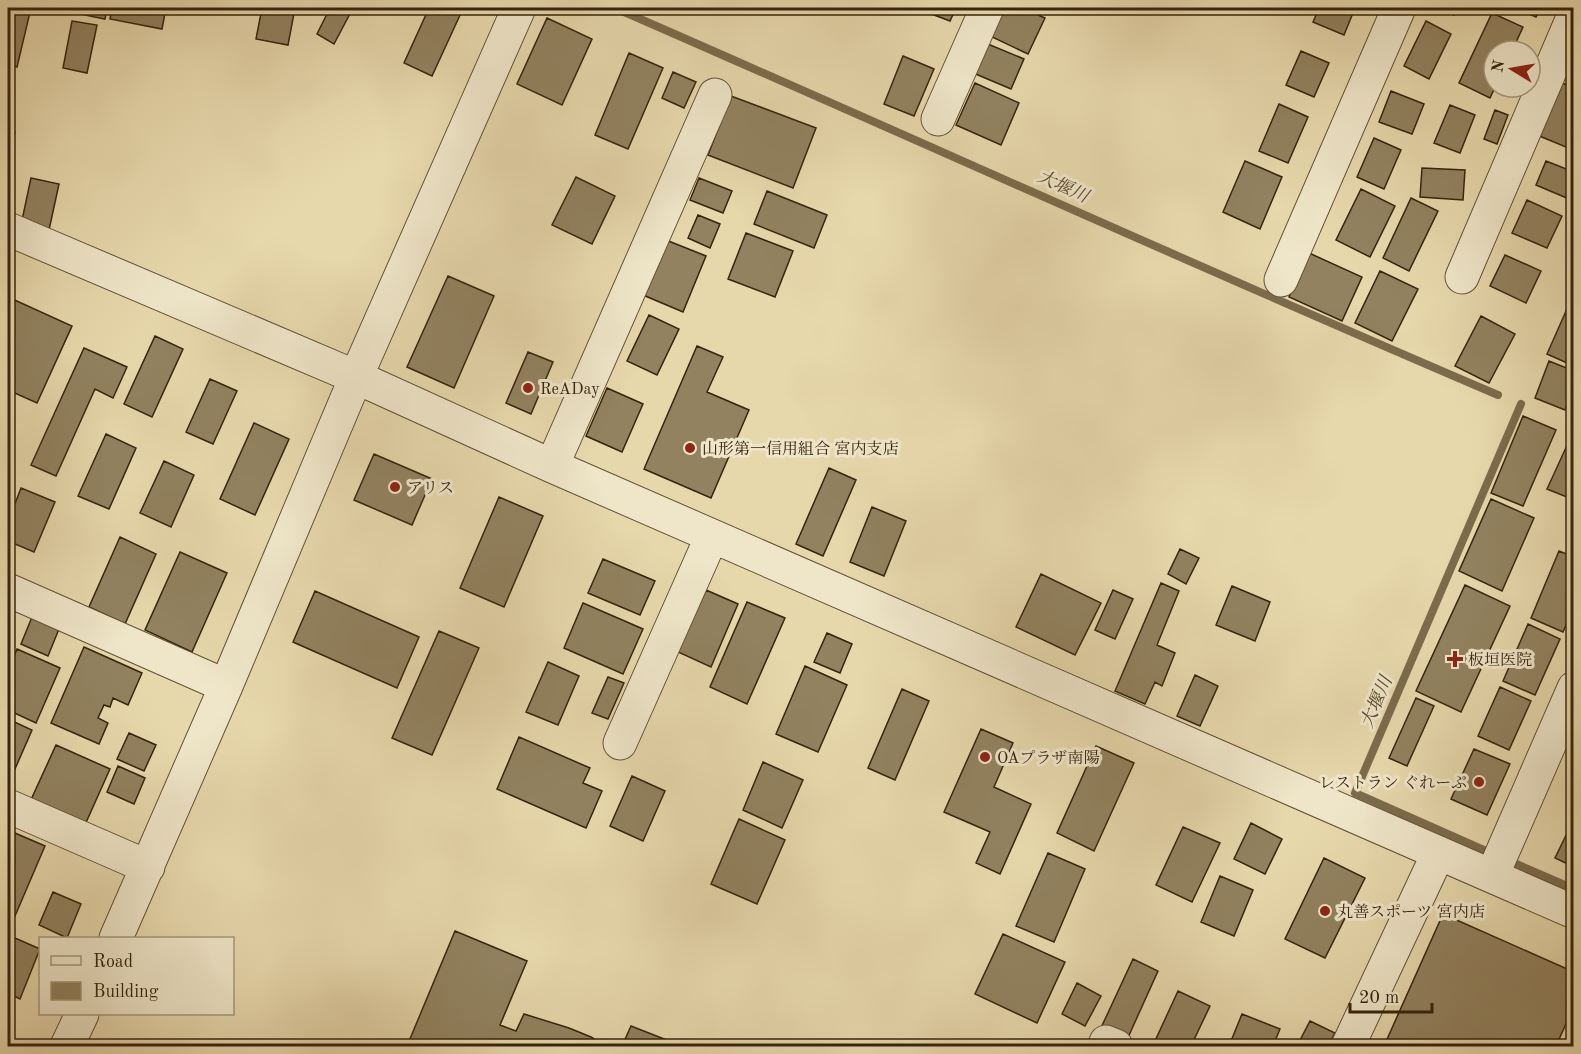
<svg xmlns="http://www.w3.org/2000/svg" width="1581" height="1054" font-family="'Old Standard TT','Noto Serif JP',serif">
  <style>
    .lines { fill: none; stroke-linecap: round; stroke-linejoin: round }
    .stream { stroke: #7c6b4c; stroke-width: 8 }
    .building { fill: #928260; stroke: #36240e; stroke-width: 1.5 }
    .minor-casing { stroke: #625136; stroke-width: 35 }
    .minor { stroke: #efe6c9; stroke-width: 33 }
    .poi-dot { fill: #8f2418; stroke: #efe6c9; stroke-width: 2 }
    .labels { text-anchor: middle; stroke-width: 6; stroke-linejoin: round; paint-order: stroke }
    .poi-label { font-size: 16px; fill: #36240e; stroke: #efe6c9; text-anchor: start }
    .water-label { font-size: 18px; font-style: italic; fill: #59482d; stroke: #efe6c9 }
  </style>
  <rect width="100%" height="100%" fill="#e7d8ac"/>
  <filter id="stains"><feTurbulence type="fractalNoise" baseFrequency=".00333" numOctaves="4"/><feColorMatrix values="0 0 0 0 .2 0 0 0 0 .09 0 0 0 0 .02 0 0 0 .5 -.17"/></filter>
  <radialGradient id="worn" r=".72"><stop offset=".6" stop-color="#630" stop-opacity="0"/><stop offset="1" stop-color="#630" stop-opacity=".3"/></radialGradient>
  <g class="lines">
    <path class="stream" d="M615,8C909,136 1202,269 1498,395
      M1495,855L1355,793L1521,404
      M1507,860L1574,889"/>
  </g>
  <path class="building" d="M8,8H31L17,67L8,64Z
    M76,8H107L105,19L75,13Z
    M112,8H166L162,29L110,19Z
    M262,8H295L288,45L256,39Z
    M330,8H353L334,44L317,34Z
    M429,8H449L461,13L432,76L404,63Z
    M922,8H956L950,21L921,10Z
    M1003,8H1022L1045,18L1028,54L990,36Z
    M1319,8H1355L1344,35L1313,22Z
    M1438,8H1457L1454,15Z
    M1516,8H1541L1536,17Z
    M1492,13L1523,27L1512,51H1494L1495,87L1490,98L1459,83Z
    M547,18L592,39L562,105L517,84Z
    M72,21L97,25L87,73L63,68Z
    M1426,21L1451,34L1429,79L1404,66Z
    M983,42L1024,59L1011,89L971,72Z
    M1301,51L1329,63L1314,97L1286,85Z
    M629,53L663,68L628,149L595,135Z
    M903,56L934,69L914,116L884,104Z
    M673,72L696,82L684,108L662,98Z
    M1560,82L1574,88L1573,150L1537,135Z
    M975,83L1019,103L1001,145L956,125Z
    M1391,91L1424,104L1412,134L1379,122Z
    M731,96L816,128L793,188L708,155Z
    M1279,104L1308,117L1288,163L1259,151Z
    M1450,105L1475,115L1460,153L1434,143Z
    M1495,110L1508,115L1497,144L1484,139Z
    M8,130L15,132L8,159Z
    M1374,138L1401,150L1384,189L1357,177Z
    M1245,161L1282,177L1260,229L1223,212Z
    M1546,161L1574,172V201L1536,185Z
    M1422,168L1465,170L1463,200L1420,197Z
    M576,177L615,196L592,244L552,225Z
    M31,178L59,184L49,230L21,225Z
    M699,178L732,191L723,213L690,200Z
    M1361,189L1395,206L1370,257L1336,240Z
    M767,191L827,215L814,248L754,224Z
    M1411,198L1438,211L1409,271L1383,258Z
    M1527,200L1562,216L1547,248L1512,233Z
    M698,215L720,224L710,248L688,238Z
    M746,233L793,251L775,297L728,279Z
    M666,240L706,256L683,312L643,295Z
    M1309,253L1362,277L1342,321L1289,297Z
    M1505,255L1541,271L1526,303L1490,286Z
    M1380,271L1418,289L1392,341L1355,323Z
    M448,276L494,296L454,388L407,367Z
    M1574,293V366L1547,354Z
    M8,297L72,326L37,403L8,390Z
    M649,315L679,329L657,375L627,361Z
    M1481,316L1515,334L1489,383L1455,366Z
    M155,336L183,349L152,417L124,404Z
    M697,346L723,357L707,392L749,410L711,498L644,469Z
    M84,348L127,367L113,398L95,389L56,476L31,465Z
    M528,352L553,362L531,414L506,403Z
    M1549,361L1574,371V389L1565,410L1535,398Z
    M210,379L237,391L213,444L186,432Z
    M607,388L643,404L622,452L586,436Z
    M1523,416L1556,430L1523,506L1491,493Z
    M254,423L289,439L255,515L220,499Z
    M106,434L136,448L109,509L78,496Z
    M1569,441L1574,444V500L1547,489Z
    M374,454L432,479L412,525L354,500Z
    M164,461L194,475L171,527L140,513Z
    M829,468L856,480L823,556L796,544Z
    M21,488L55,502L34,552L8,541V522Z
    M499,497L543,516L504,607L460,588Z
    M1491,499L1534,518L1502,591L1459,571Z
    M872,507L906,521L884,576L850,562Z
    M120,537L156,554L125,624L89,607Z
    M1180,549L1199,558L1186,584L1168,574Z
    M1559,551L1574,557V607L1563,632L1531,618Z
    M180,552L227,573L192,652L145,630Z
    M603,559L655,581L640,615L588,593Z
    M1041,574L1101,603L1075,655L1016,627Z
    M1161,583L1179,591L1157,645L1175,653L1162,686L1155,682L1145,704L1115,691Z
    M1465,585L1510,606L1461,712L1416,691Z
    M1232,586L1270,602L1255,641L1216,625Z
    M706,590L738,604L711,667L678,652Z
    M1113,590L1133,599L1115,639L1095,630Z
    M315,591L419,637L397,688L293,642Z
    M747,602L785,618L747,704L710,687Z
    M583,603L643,629L623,674L564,648Z
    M32,617L59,629L48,656L21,644Z
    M1528,624L1560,639L1535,695L1503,681Z
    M439,631L479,648L432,755L392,738Z
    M827,633L852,644L840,673L814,662Z
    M84,647L142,673L128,705L113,698L110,707L104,705L98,718L108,723L99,744L51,723Z
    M17,649L60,668L36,723L8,710V671Z
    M548,662L579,676L558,725L526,712Z
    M805,666L847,685L818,752L776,734Z
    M1195,675L1218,686L1200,726L1177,716Z
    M608,677L624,683L608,719L592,713Z
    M1500,687L1531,701L1509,750L1478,736Z
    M902,689L929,701L895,780L868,768Z
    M1416,698L1434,706L1407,766L1389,758Z
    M8,719L32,730L8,785Z
    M981,729L1013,743L994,787L1031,804L1000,874L976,863L990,832L944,812Z
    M129,733L156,745L144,771L117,759Z
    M519,737L590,768L583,783L602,791L586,828L497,789Z
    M56,745L110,769L84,827L30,802Z
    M1096,746L1134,763L1094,851L1057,833Z
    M1474,749L1510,764L1487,815L1451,799Z
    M763,762L803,780L782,828L743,810Z
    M118,766L145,778L134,804L107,792Z
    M632,776L665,791L643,841L610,826Z
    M739,819L785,840L757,904L711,884Z
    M1574,819V867L1555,858Z
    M1251,823L1282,839L1265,874L1234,859Z
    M1183,827L1220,843L1192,902L1156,885Z
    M8,830L45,846L15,916L8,912Z
    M1048,853L1085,869L1054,942L1016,926Z
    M1324,858L1365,878L1325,958L1285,939Z
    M1220,876L1253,890L1234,936L1201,922Z
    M53,892L81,904L67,938L39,925Z
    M1443,914L1574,972V1006L1556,1046H1384Z
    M455,931L527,961L500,1025L516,1031L524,1014L569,1028L591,1037L606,1046H407Z
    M1003,934L1065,962L1037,1023L975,994Z
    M8,935L40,949L20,999L8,993Z
    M1133,959L1158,971L1126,1042L1100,1030Z
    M1077,983L1101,996L1085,1026L1062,1014Z
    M1178,991L1210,1006L1191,1046H1166L1155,1041Z
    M1242,1014L1280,1029L1273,1046H1229Z
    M1310,1021L1335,1033L1328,1046H1297Z
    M631,1026L682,1046H622Z"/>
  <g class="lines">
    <defs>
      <path id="minor" d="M938,119L987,8
        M8,229L356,377L552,466L1574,912
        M1462,277L1574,15
        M1281,280L1399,8
        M552,466L715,95
        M8,590L226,686
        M620,743L712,536
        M8,806L148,867
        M1492,876L1574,688
        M116,938L226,686L356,377L519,8
        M1106,1042L1116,1046
        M67,1046L82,1014
        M1348,1046L1438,854"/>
    </defs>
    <use href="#minor" class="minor-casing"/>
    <use href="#minor" class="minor"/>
  </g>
  <g class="poi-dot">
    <circle cx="528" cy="388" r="6"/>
    <circle cx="690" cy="448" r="6"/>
    <circle cx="395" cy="487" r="6"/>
    <path d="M1452 650h6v6h6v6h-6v6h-6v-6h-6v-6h6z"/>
    <circle cx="985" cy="757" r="6"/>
    <circle cx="1479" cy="782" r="6"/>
    <circle cx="1325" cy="911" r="6"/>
  </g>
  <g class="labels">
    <g class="poi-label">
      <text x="540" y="394">ReADay</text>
      <text x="702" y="454">山形第一信用組合 宮内支店</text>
      <text x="407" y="493">アリス</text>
      <text x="1468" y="665">板垣医院</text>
      <text x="997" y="763">OAプラザ南陽</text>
      <text x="1467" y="788" text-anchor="end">レストラン ぐれーぷ</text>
      <text x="1337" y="917">丸善スポーツ 宮内店</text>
    </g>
    <g class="water-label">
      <text transform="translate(1063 186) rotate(24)" y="6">大堰川</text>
      <text transform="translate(1376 702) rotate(-67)" y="6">大堰川</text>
    </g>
  </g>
  <rect width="1581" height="1054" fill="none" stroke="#e7d8ac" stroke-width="30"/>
  <rect x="9" y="9" width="1563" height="1036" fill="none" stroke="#36240e" stroke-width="3"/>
  <rect x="15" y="15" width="1551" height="1024" fill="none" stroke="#36240e" stroke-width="1.5"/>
  <rect x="39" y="937" width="195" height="78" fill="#efe6c9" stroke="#a5987e" stroke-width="1.5"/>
  <rect x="51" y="956" width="30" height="9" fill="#efe6c9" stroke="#a5987e" stroke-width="1.5"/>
  <text x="93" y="967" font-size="18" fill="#36240e">Road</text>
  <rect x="51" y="982" width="30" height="18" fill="#928260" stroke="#a5987e" stroke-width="1.5"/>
  <text x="93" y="997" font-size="18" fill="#36240e">Building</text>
  <g transform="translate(1512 69) rotate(281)"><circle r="28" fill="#efe6c9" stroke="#a5987e" stroke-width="1.5"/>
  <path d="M0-4.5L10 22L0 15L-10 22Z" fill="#8f2418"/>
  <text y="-9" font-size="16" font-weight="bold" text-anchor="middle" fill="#36240e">N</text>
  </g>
  <path d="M1350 1003v9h82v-9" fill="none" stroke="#36240e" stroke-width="3"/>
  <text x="1359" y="1003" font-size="18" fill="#36240e" stroke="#efe6c9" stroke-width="4.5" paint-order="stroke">20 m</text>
  <rect width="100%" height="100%" filter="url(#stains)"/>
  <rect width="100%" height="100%" fill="url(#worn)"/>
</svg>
